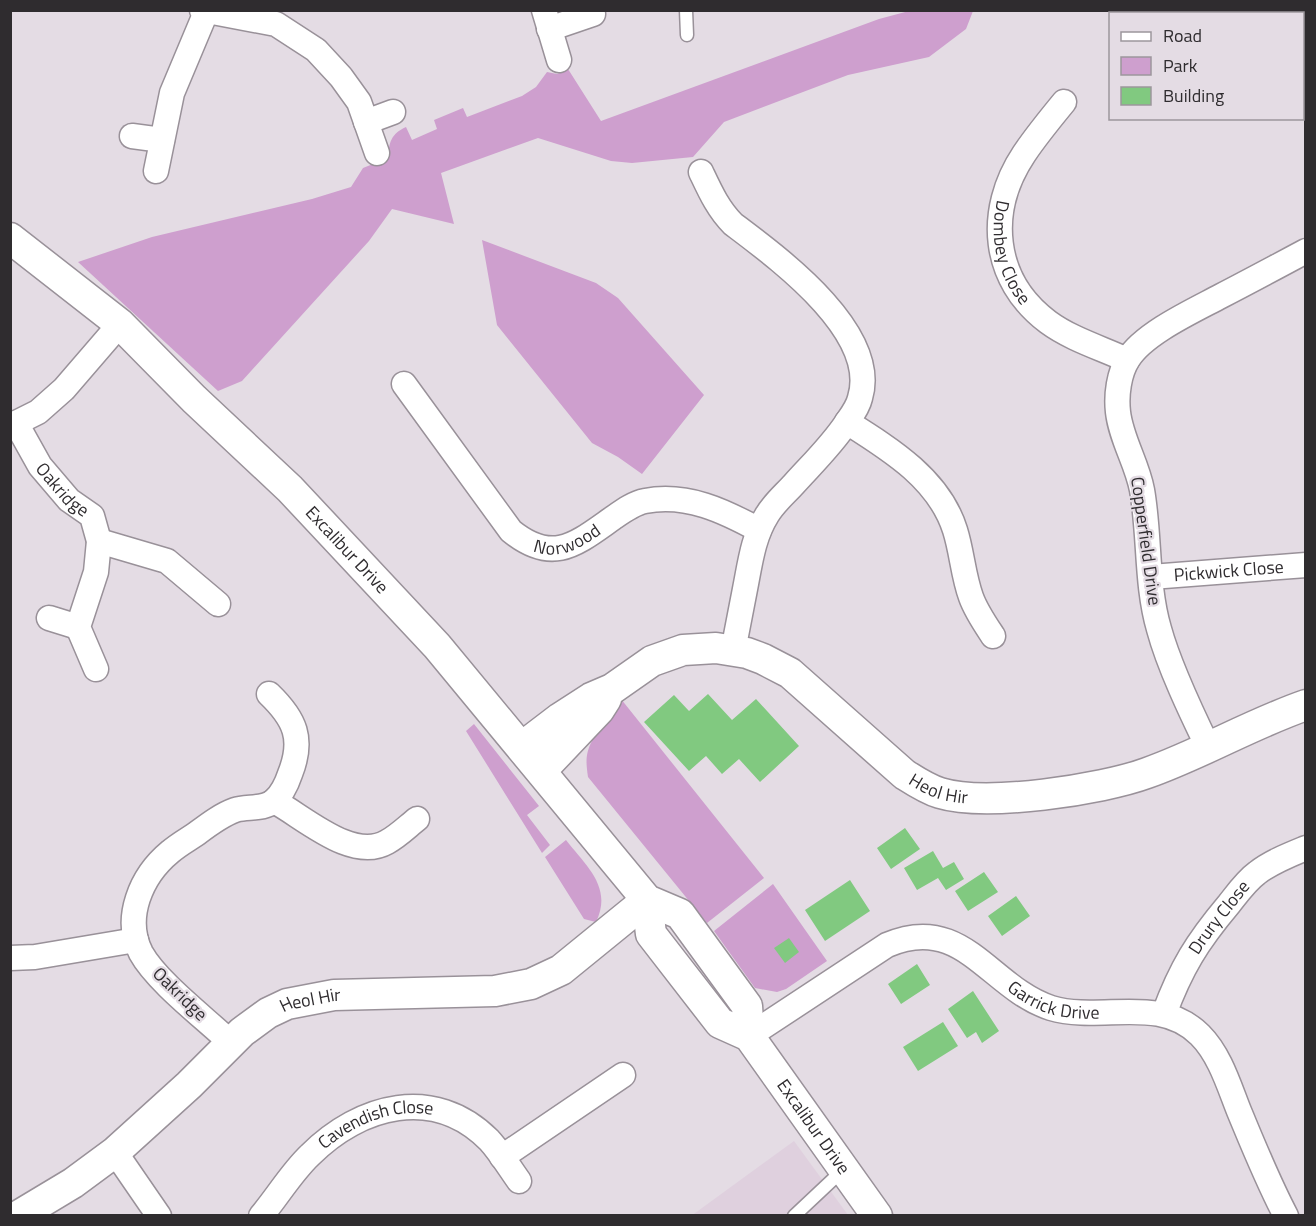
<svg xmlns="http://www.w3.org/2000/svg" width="1316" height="1226" font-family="'Titillium Web',sans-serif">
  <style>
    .built { fill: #dfd0de }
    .green { fill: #ce9fce }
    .building { fill: #81c980 }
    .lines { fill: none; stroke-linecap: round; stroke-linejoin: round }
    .service-casing { stroke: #999199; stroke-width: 15 }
    .minor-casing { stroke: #999199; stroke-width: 27 }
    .tertiary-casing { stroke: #999199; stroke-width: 33 }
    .service { stroke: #fff; stroke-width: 12 }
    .minor { stroke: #fff; stroke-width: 24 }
    .tertiary { stroke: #fff; stroke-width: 30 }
    .labels { text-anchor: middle; stroke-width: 4.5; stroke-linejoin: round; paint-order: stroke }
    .street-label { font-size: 18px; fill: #2f2c2f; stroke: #e4dce4 }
  </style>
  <rect width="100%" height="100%" fill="#e4dce4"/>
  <path class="built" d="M794,1141L848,1215L691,1216Z"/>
  <path class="green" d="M909,11H973L966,29L929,57L848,75L724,122L693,157L632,163L611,161L538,138L441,173L454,224L392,209L369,241L242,381L218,391L78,262L152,237L312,199L351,187L363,168L388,158C389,142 391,134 406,127L412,140L437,129L434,120L463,108L467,117L522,96L536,87L547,72L557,74L568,69L601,121L879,19Z
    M482,240L596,283L618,298L704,395L642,474L618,457L592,443L497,325Z
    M621,699L764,878L707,923L588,777C586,763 585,754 592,741L586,737Z
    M474,724L539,806L527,815L550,845L542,853L466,731Z
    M566,840C586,866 613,887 596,922L584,919L545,857Z
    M773,884L827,961L786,989L777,992L755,988L714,931Z"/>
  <path class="building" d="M708,694L732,720L756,699L799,746L760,782L739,759L722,774L706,756L689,771L644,722L674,695L689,711Z
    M905,828L920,849L891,869L877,848Z
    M933,851L943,868L954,862L964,879L946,890L938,878L917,890L904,868Z
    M984,872L998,892L968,911L955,891Z
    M850,880L870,911L825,941L805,910Z
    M1016,896L1030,916L1002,936L988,916Z
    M789,938L799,952L785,963L774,948Z
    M917,964L930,985L901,1004L888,984Z
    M973,991L999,1031L982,1043L976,1032L967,1038L948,1009Z
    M943,1022L958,1046L918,1071L903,1047Z"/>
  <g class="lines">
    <defs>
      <path id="service" d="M686,10L687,35
        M794,1216L844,1169"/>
      <g id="minor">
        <path d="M202,10L276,24L316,50L341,77L359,102L377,153"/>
        <path d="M544,10L559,60"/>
        <path d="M549,29L593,14"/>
        <path id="s1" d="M1064,102C1050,119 1036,136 1024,154C986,211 992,280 1048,322C1071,339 1101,348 1127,360"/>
        <path d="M366,122L393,112"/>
        <path d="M132,136L162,140"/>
        <path d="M156,171L172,93L206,12"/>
        <path d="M701,172C710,191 718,209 733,224C778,258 880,332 860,398C858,407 852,415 847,422C832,445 812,464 794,484C785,494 774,503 767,515C753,537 750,564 745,589C741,609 737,630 733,651"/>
        <path id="s2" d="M404,384L511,531C553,565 576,544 613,518C623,511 634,503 645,501C687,493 724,511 759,530"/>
        <path d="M847,422C890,449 939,479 955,530C962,552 963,575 971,597C976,611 985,624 993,636"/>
        <path id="s3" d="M16,423L40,466L69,500L92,516L99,541L96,572L78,627L96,669"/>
        <path d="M10,426L38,412L64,389L120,324"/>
        <path d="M99,541L167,561L218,604"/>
        <path id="s4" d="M1151,577L1306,565"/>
        <path d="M49,618L78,627"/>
        <path d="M1208,747C1191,712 1169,666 1159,629C1146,585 1150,535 1142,490C1137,463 1121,439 1118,412C1116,395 1119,373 1128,359C1144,333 1195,310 1221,296C1250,281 1278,266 1306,251"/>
        <path d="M274,801C304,817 352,862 387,842C398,836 407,827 417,819"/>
        <path d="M10,958L35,957L136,940"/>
        <path id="s5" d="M1164,1014C1181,968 1197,942 1229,904C1237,894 1246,881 1257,873C1271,862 1289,855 1306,848"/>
        <path id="s6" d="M749,1036L887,945C963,912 989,988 1051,1008C1101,1023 1159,994 1200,1035C1220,1055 1229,1086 1239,1111C1254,1147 1268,1182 1286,1216"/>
        <path d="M231,1043C206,1019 157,982 141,953C123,918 141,876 170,852C178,845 187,840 196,834C208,825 221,815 235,810C247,806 263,810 274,801C282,794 287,783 290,774C304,739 295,719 269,694"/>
        <path d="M115,1152L159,1216"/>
        <path d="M502,1157L623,1075"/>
        <path id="s7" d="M261,1216C278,1196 291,1173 310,1155C360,1105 434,1085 489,1140C500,1152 509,1167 519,1181"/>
      </g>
      <g id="tertiary">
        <path id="s8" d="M10,238L120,324L194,399L290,489L437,646L647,900L680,914L747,1006L749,1036"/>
        <path id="s9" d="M522,747L560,718L591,698L612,689L652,661L683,650L716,648L747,653L763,659L790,673L904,774C915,781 927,789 940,793C986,807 1101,790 1147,773C1201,754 1251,724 1306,705"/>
        <path d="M542,770L599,710L606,699"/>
        <path id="s10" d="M647,900L651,934L720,1023L749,1036L877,1216"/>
        <path id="s11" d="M18,1216L73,1183L115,1152L189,1085L242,1032L268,1013L287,1004L334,995L495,991L531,984L561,970L647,900"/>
      </g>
    </defs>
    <use href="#service" class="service-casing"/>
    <use href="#minor" class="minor-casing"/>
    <use href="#tertiary" class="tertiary-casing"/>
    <use href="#service" class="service"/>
    <use href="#minor" class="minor"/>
    <use href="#tertiary" class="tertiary"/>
  </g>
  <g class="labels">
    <g class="street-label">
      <text dy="6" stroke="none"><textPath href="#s1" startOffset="171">Dombey Close</textPath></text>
      <text dy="6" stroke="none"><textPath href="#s3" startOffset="82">Oakridge</textPath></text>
      <text dy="6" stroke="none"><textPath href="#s2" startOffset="244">Norwood</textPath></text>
      <text transform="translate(1146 541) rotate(82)" y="6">Copperfield Drive</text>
      <text dy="6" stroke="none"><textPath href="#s8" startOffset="460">Excalibur Drive</textPath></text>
      <text dy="6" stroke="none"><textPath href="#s4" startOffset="78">Pickwick Close</textPath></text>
      <text dy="6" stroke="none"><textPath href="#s9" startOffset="492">Heol Hir</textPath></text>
      <text dy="6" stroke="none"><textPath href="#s5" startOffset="112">Drury Close</textPath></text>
      <text transform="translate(180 994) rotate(44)" y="6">Oakridge</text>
      <text dy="6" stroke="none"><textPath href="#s6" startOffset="352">Garrick Drive</textPath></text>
      <text dy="6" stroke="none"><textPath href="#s11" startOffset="368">Heol Hir</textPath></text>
      <text dy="6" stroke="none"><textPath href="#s10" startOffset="290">Excalibur Drive</textPath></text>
      <text dy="6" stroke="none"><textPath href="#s7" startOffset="154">Cavendish Close</textPath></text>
    </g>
  </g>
  <rect width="1316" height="1226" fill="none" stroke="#2f2c2f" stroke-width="24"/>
  <rect x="1109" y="12" width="195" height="108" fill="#e4dce4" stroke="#9c969c" stroke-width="1.5"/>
  <rect x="1121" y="32" width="30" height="9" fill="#ffffff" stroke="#9c969c" stroke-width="1.5"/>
  <text x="1163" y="42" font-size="18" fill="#2f2c2f">Road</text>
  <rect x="1121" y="57" width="30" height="18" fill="#ce9fce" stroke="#9c969c" stroke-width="1.5"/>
  <text x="1163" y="72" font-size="18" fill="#2f2c2f">Park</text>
  <rect x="1121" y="87" width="30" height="18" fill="#81c980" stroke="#9c969c" stroke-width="1.5"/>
  <text x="1163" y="102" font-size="18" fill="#2f2c2f">Building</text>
</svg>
